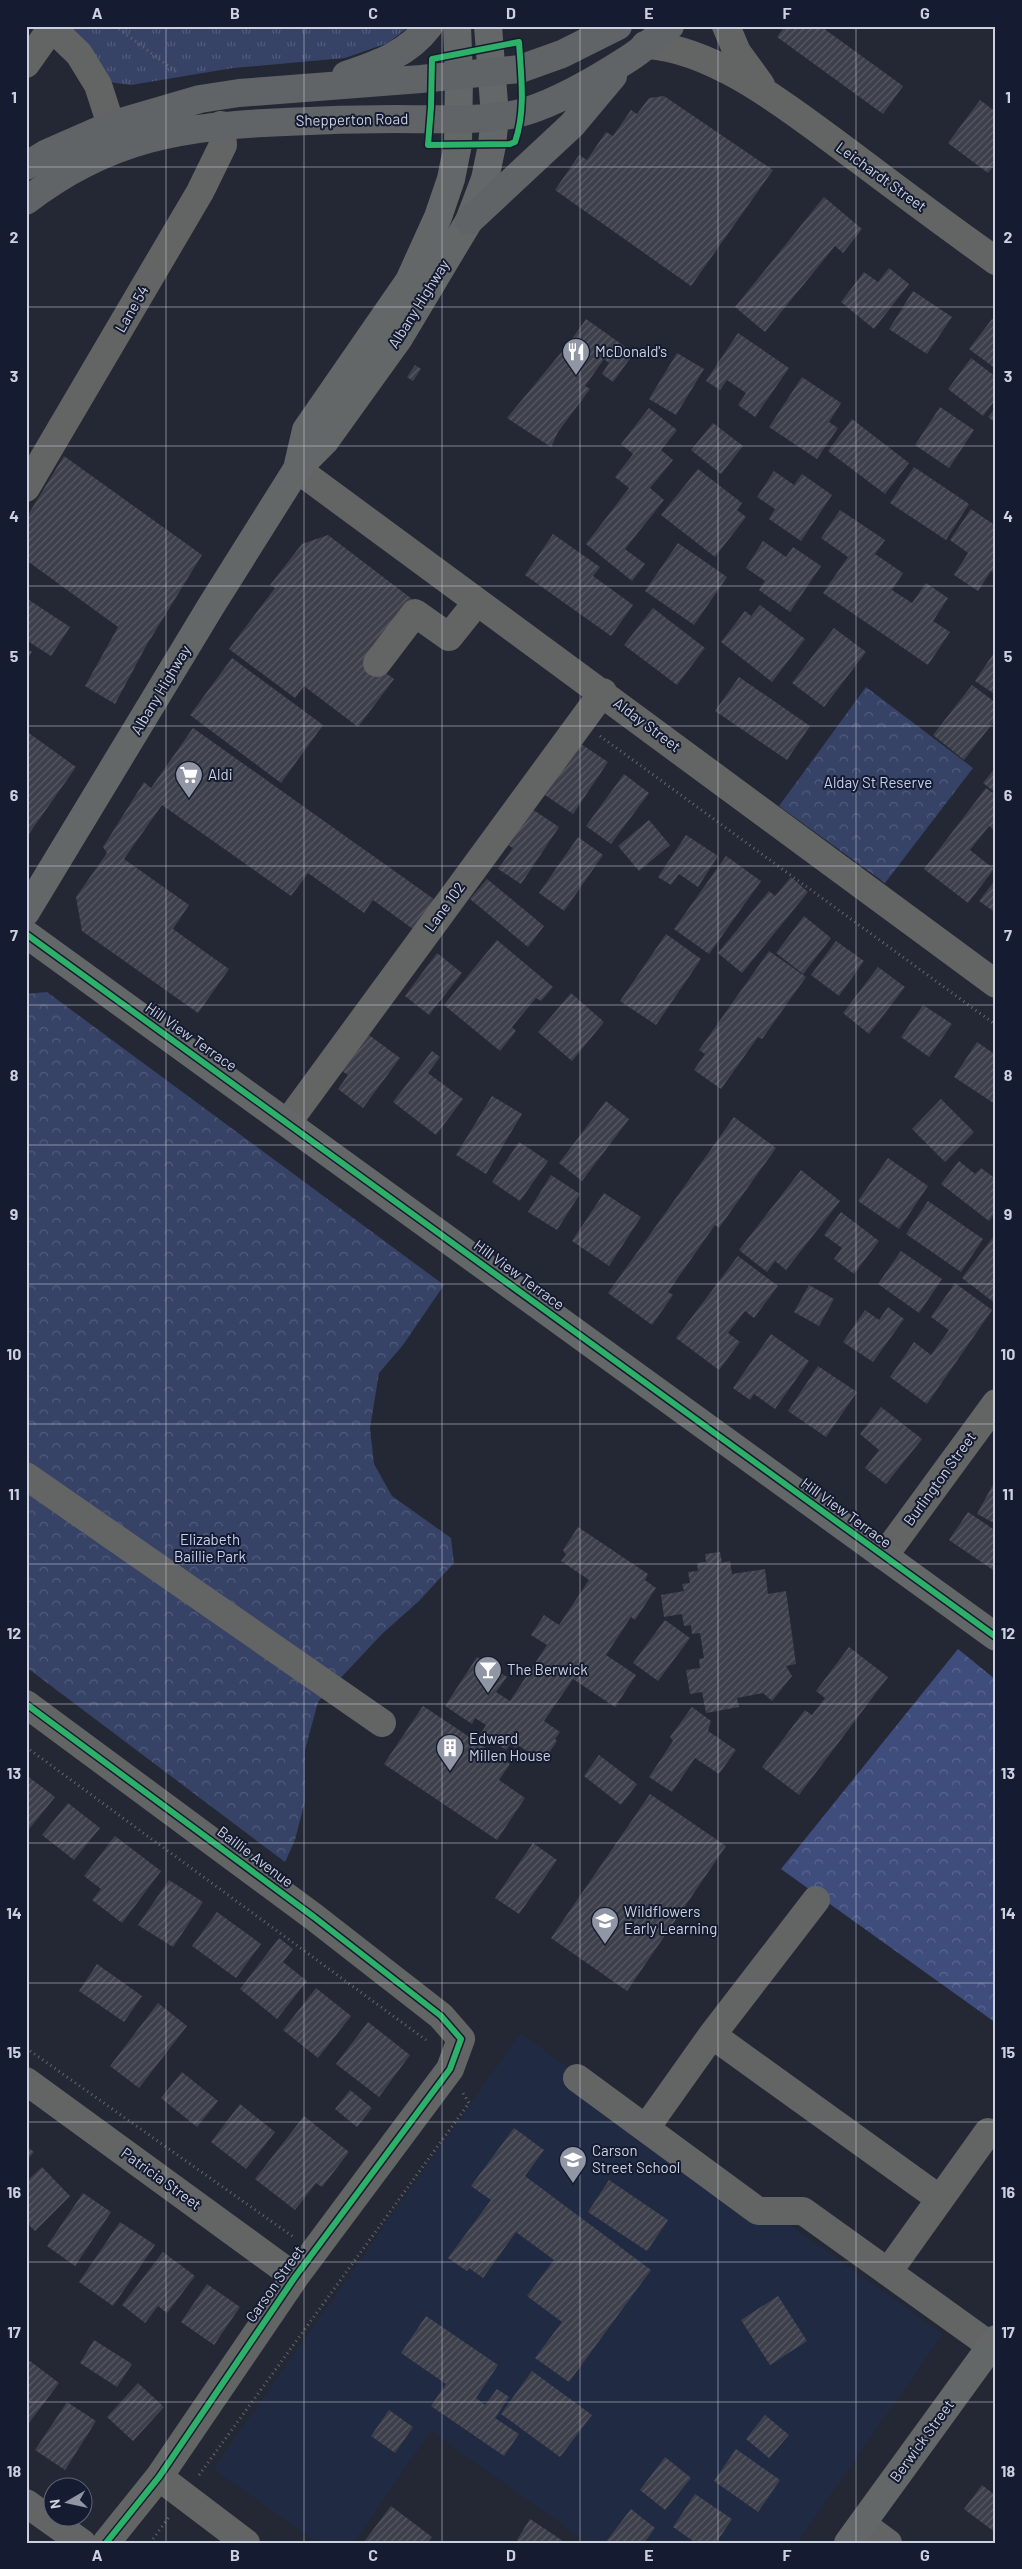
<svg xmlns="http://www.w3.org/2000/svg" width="1022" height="2569" font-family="Barlow,sans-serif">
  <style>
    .built { fill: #212a43 }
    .grass { fill: url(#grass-tufts) }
    .forest { fill: url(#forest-crowns) }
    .park { fill: url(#park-crowns) }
    .building { fill: url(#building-hatch) }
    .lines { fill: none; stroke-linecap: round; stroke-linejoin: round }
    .path { stroke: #656769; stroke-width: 3; stroke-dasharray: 1 4; stroke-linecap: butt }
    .minor { stroke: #636564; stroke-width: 28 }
    .major { stroke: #646767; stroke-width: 28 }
    .highway { stroke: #606466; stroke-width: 28 }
    .cycleway-casing { stroke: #151b30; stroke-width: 9 }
    .cycleway { stroke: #2db169; stroke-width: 6 }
    .grid { fill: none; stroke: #ccd1e0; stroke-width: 1; stroke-opacity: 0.55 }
    .labels { text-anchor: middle; stroke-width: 4; stroke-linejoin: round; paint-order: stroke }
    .street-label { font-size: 15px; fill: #ccd1e0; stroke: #151b30 }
    .poi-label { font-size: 15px; fill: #ccd1e0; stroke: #151b30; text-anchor: start }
    .park-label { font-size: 15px; fill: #c4cff0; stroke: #151b30 }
    .neatline { fill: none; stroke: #ccd1e0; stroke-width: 2 }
    .grid-label { font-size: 16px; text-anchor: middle; font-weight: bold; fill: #ccd1e0 }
  </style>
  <defs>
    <pattern id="grass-tufts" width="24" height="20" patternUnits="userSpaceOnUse" patternTransform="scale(1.25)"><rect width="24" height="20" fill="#364266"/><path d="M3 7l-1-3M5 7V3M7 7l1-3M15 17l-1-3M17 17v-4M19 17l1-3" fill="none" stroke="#525c7c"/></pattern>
    <pattern id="forest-crowns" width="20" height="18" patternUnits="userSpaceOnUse" patternTransform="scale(1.25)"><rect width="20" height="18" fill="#3f4d7d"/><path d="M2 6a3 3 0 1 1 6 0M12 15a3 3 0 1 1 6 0" fill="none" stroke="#5a668f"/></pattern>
    <pattern id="park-crowns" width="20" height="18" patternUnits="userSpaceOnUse" patternTransform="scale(1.25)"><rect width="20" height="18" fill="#364266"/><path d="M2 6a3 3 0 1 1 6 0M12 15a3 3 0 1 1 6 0" fill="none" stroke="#525c7c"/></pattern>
    <pattern id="building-hatch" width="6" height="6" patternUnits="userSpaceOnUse" patternTransform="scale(1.25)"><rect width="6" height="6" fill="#3d404a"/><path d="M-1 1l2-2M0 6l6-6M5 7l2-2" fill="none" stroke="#585b64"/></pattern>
  </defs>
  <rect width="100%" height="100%" fill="#242834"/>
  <path class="built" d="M520,2033L943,2334L797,2543H588L431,2431L353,2543H318L213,2469Z"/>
  <path class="grass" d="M72,26H410L388,43L345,58L233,68L131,85L108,82L97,57L71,35Z"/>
  <path class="forest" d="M958,1649L996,1680V2023L781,1869Z"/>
  <path class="park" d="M866,687L973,768L885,883L779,806Z
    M47,992L444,1285L403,1345L379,1373L370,1428L374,1464L392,1496L451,1538L454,1563L419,1601L383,1633L318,1702L305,1750V1801L295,1840L285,1862L26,1667V994Z"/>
  <path class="building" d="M785,26H824L823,28L903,86L883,114L777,37Z
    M664,96L773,170L691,286L555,190L579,155L587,160L606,132L613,136L631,110L637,114L649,98Z
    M980,100L996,112V163L988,173L948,143Z
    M824,197L862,229L843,253L835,246L765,332L735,307Z
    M889,268L909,284L874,329L841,302L864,272L878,282Z
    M913,291L952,317L927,354L889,329Z
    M586,319L634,353L613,382L602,374L609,363L604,359L585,386L590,389L558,432L551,447L507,418L569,343Z
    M992,319L996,322V369L969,349Z
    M738,333L789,368L755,417L738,405L746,393L727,380L720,390L706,381Z
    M677,353L704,369L676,415L649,399Z
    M971,358L996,377V399L983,416L948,389Z
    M415,365L421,369L413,381L407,377Z
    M802,377L841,403L829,422L838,428L817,459L769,427Z
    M940,407L974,430L949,468L915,445Z
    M996,407V423L988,417Z
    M649,408L677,430L661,450L673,460L650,488L664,500L625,549L645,564L632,581L586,544L629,488L615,477L633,454L621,444Z
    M852,419L909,463L885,494L828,451Z
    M713,423L743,446L721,474L691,450Z
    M64,456L202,555L146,646L115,704L85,686L118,627L26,560V518Z
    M914,467L969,504L946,540L890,503Z
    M698,469L742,503L737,510L746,517L715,557L661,515Z
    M774,471L794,485L802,474L832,495L801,541L769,519L775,509L757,497Z
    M971,509L996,526V574L991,571L978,591L954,575L968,553L950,540Z
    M840,510L885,540L875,554L903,573L892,590L912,603L926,583L948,598L933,621L950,632L928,665L823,593L848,557L821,538Z
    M553,534L600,567L593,576L633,605L611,636L525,575Z
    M328,535L412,599L367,659L394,679L358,727L304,686L295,698L229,649L275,588L270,585L302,544Z
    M763,541L786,557L793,547L821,566L790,612L759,590L765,581L746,568Z
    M678,543L727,577L694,625L645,591Z
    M26,598L70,627L51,656L26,640Z
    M760,605L805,639L772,682L721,642L745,611L751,616Z
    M653,608L705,648L677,685L624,645Z
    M834,628L866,652L824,707L792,683Z
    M26,648L32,652L26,661Z
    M996,650V695L975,681Z
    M232,658L323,725L281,783L190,715Z
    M739,677L810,726L787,760L715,711Z
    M972,685L996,703V719L964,760L933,735Z
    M193,728L438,902L417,932L373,900L364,913L308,873L291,896L162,805L124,859L189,905L173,929L229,969L198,1013L82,931L76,897L107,853L103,847L144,782L151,788Z
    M26,731L76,767L26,838Z
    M581,744L608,762L573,814L545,795Z
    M996,767V793L983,783Z
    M624,774L649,793L611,844L586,826Z
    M986,788L996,795V832L989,826L970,850L994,869L968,903L924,869Z
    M532,809L559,827L521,884L498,869L513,848L508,845Z
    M649,820L670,845L639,871L618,846Z
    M686,835L718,856L698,887L679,874L671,885L658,877Z
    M578,837L603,855L564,911L539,893Z
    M726,856L761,881L709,954L674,929Z
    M791,877L808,892L742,973L718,953L769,891L775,896Z
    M487,879L544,926L528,947L470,899Z
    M996,879V913L979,901Z
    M804,916L831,938L803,974L776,953Z
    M666,934L701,959L656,1025L620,1001Z
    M497,940L553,987L541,1001L536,998L512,1027L516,1031L500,1051L444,1005Z
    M836,941L864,961L839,996L811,975Z
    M769,951L806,977L762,1039L758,1037L721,1089L694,1070L705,1054L699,1050Z
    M437,953L462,973L429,1015L405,996Z
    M878,967L905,987L869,1034L843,1013Z
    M571,993L604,1022L572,1061L538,1032Z
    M923,1005L952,1024L929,1057L901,1037Z
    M369,1035L400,1058L363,1108L338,1089L348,1075L342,1071Z
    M977,1042L996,1055L995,1104L954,1077Z
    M432,1051L440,1057L428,1073L463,1099L436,1135L393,1102Z
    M492,1096L522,1114L486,1174L456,1155Z
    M941,1099L974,1132L945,1162L912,1129Z
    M606,1101L629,1119L582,1181L559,1163Z
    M734,1117L776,1148L719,1228L715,1225L668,1292L673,1295L652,1325L608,1293Z
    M519,1142L548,1161L520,1201L492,1182Z
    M888,1158L928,1186L899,1229L858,1201Z
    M959,1161L975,1174L981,1168L996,1179V1190L993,1193L996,1195V1212L989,1221L941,1184Z
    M801,1170L840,1201L786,1270L775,1261L767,1272L739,1250Z
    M551,1175L580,1194L557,1230L528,1212Z
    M604,1193L641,1217L609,1266L572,1241Z
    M928,1201L983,1239L961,1272L906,1234Z
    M841,1212L879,1241L854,1274L834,1259L842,1248L824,1235Z
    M994,1236L996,1238V1304L962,1278Z
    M901,1251L942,1279L919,1313L878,1284Z
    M738,1256L778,1286L754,1318L745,1311L728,1333L740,1342L719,1370L676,1338Z
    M955,1283L992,1310L927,1404L890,1377L914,1342L931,1355L949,1330L931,1317Z
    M809,1285L834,1299L819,1326L794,1312Z
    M888,1307L904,1319L873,1362L843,1342L865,1310L879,1320Z
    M771,1334L809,1361L775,1409L754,1394L750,1400L733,1388Z
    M818,1366L857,1392L826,1437L788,1411Z
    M881,1407L922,1439L886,1484L865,1468L879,1450L860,1434Z
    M996,1479V1524L977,1514Z
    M968,1512L996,1531V1572L949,1540Z
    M578,1527L648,1574L645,1580L656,1588L635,1620L631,1617L606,1655L636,1675L615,1707L573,1679L544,1721L560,1732L555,1739L557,1741L543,1762L518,1745L516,1748L510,1744L506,1750L481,1733L486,1725L475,1718L472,1724L445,1706L477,1657L507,1677L496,1692L510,1701L547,1645L531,1635L544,1615L559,1625L589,1580L561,1561L566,1555L563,1550Z
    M720,1552L722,1563L730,1561L732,1574L765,1569L768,1594L786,1591L796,1664L786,1666L792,1676L772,1701L763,1693L737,1698L739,1707L706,1713L702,1692L690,1694L686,1670L700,1668L699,1659L704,1658L700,1633L692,1634L691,1625L684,1626L682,1614L664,1617L661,1595L684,1591L682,1584L690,1583L688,1572L698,1571L697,1563L706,1562L705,1554Z
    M665,1620L690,1638L658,1681L633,1663Z
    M849,1647L888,1677L799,1795L762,1767L805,1710L812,1715L825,1698L816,1691Z
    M423,1706L510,1764L499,1780L525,1798L497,1840L384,1764Z
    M692,1707L711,1721L708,1731L736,1750L719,1774L695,1758L672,1792L649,1777L673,1741L670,1737Z
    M599,1755L637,1784L621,1805L584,1776Z
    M26,1775L55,1797L26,1833Z
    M650,1794L726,1846L627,1991L551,1938Z
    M68,1803L100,1828L74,1860L42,1835Z
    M115,1836L161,1871L122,1923L92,1900L101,1889L84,1876Z
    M533,1843L557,1860L519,1914L495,1898Z
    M169,1880L203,1902L173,1947L138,1925Z
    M217,1912L261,1944L236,1978L192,1946Z
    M279,1938L293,1949L283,1962L307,1981L277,2019L240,1989Z
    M97,1964L142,1996L124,2022L79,1991Z
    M316,1988L351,2016L318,2058L283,2030Z
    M158,2003L187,2026L139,2088L110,2066Z
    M368,2022L410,2055L379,2097L336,2064Z
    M182,2072L218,2101L197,2127L161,2098Z
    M350,2090L372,2108L357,2127L335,2109Z
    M240,2104L275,2132L246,2169L211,2142Z
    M304,2116L349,2152L322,2187L316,2183L295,2210L255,2179Z
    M514,2128L544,2150L525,2176L651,2270L569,2382L535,2358L562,2322L527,2296L554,2260L516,2232L483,2278L469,2268L467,2271L448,2258L491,2200L471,2186Z
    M26,2146L34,2152L26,2161Z
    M42,2167L70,2196L35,2231L26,2222V2182Z
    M609,2180L668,2220L647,2251L588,2212Z
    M83,2193L111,2212L75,2266L47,2246Z
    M120,2222L155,2245L113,2306L79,2282Z
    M163,2252L195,2276L167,2313L158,2306L145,2323L122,2305Z
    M207,2284L240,2307L214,2345L181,2322Z
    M778,2296L807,2341L770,2365L741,2320Z
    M426,2316L498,2365L476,2398L485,2405L497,2389L509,2397L495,2418L519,2434L504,2456L431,2406L446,2384L401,2353Z
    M94,2340L132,2364L117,2387L80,2363Z
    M30,2361L59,2383L26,2427V2366Z
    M532,2371L592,2415L560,2457L501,2414Z
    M138,2383L164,2407L133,2441L107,2417Z
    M67,2402L96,2421L65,2470L35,2450Z
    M389,2410L413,2427L395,2453L371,2436Z
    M765,2415L789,2435L769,2458L746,2439Z
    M736,2449L780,2480L758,2512L714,2481Z
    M665,2457L691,2478L665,2510L640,2490Z
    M982,2485L996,2496V2533L964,2509Z
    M695,2494L732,2519L716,2543H696L673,2527Z
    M391,2506L432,2537L427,2543H363Z
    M631,2509L655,2528L644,2543H605Z
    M530,2519L566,2543H522L517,2540Z"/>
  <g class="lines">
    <path class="path" d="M115,26L179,74
      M600,736L996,1025
      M26,1747L426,2040
      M26,2048L295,2238
      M199,2475L469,2103L463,2093
      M150,2543L169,2517"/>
    <path class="minor" d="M50,26L79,54L98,85L111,125
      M726,26L737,52L761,85
      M645,45C719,48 801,118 859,160C904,194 950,228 996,261
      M26,64L53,26
      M297,469L996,984
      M26,488L200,192L223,145L221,125
      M377,663L415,613L449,637L477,602
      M288,1122L603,692
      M26,1476L382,1723
      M884,1556L996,1403
      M26,1704L314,1917L441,2016L461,2039L450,2069L295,2277L159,2477L106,2543
      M712,2035L940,2199
      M577,2078L758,2211H803L991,2346
      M26,2081L295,2277
      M646,2128L712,2035L816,1900
      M888,2272L988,2132
      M159,2477L246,2543
      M26,2503L82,2543
      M862,2524L888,2543"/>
    <path class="major" d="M297,469L306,430L409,281L438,217L451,179L458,144L459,76L457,26
      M26,912L211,606L297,469L325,441L399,338L469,221L485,179L492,145L495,116L488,26
      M26,934L996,1637
      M848,2543L996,2339"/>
    <path class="highway" d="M346,75C378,64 408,54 429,26
      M26,166L47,153L111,125L200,99L239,93L421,79L520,69L562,54L618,26
      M26,201C109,137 184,126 285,122C322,120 358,119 395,119C431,119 494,122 527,111C562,100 597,79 628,59C643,50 656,37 670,26
      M469,221L572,125L613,76"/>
    <defs>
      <path id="cycleway" d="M519,42C521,75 526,111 515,142L510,144L428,145L431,107L432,59Z
        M26,934L996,1637
        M26,1704L314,1917L441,2016L461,2039L450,2069L295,2277L159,2477L106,2543"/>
    </defs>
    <use href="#cycleway" class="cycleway-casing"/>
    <use href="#cycleway" class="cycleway"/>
  </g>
  <path class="grid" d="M166,26V2543M304,26V2543M442,26V2543M580,26V2543M718,26V2543M856,26V2543M26,167H996M26,307H996M26,446H996M26,586H996M26,726H996M26,866H996M26,1005H996M26,1145H996M26,1284H996M26,1424H996M26,1564H996M26,1704H996M26,1843H996M26,1983H996M26,2122H996M26,2262H996M26,2402H996"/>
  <defs>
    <symbol id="restaurant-pin" viewBox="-11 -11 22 30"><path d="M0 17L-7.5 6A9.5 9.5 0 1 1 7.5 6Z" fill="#9196a4" stroke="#151b30"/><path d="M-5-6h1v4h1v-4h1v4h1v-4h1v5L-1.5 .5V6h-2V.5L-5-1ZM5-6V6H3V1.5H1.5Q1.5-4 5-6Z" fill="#fff"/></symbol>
    <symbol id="supermarket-pin" viewBox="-11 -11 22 30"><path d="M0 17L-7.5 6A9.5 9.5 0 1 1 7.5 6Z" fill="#9196a4" stroke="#151b30"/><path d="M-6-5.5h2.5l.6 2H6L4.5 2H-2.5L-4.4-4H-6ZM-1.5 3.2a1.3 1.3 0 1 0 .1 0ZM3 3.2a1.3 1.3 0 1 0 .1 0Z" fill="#fff"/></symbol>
    <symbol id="bar-pin" viewBox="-11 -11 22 30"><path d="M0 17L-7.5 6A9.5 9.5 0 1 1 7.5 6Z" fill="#9196a4" stroke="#151b30"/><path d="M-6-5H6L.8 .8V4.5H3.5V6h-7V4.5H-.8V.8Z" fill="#fff"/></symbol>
    <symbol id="building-pin" viewBox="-11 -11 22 30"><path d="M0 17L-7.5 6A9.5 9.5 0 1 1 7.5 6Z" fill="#9196a4" stroke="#151b30"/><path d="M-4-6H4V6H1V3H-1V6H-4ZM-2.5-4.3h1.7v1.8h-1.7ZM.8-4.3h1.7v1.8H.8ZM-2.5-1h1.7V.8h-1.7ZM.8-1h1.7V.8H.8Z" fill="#fff"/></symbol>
    <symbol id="school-pin" viewBox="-11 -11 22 30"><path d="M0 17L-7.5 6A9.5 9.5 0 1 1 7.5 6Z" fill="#9196a4" stroke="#151b30"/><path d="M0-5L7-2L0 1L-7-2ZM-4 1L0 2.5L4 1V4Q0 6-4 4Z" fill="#fff"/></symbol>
  </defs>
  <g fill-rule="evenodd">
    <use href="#restaurant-pin" x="560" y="336" width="32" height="43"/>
    <use href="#supermarket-pin" x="173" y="759" width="32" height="43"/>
    <use href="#bar-pin" x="472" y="1654" width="32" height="43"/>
    <use href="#building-pin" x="434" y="1732" width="32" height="43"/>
    <use href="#school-pin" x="589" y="1905" width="32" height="43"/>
    <use href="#school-pin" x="557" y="2144" width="32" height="43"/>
  </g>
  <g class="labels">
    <g class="street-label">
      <text transform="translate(352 120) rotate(-1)" y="5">Shepperton Road</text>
      <text transform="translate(881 177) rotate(36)" y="5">Leichardt Street</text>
      <text transform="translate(419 304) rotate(-58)" y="5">Albany Highway</text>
      <text transform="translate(132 309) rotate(-60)" y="5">Lane 54</text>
      <text transform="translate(161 690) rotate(-59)" y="5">Albany Highway</text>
      <text transform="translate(647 725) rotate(37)" y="5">Alday Street</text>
      <text transform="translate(445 907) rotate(-54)" y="5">Lane 102</text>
      <text transform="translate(191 1037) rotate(35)" y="5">Hill View Terrace</text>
      <text transform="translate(519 1275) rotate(36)" y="5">Hill View Terrace</text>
      <text transform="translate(940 1479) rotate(-54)" y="5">Burlington Street</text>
      <text transform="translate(846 1513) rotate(36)" y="5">Hill View Terrace</text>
      <text transform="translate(255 1857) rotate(37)" y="5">Baillie Avenue</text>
      <text transform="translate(161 2179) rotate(36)" y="5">Patricia Street</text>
      <text transform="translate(275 2284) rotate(-55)" y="5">Carson Street</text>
      <text transform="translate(922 2441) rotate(-54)" y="5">Berwick Street</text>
    </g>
    <g class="poi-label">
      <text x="595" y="357">McDonald's</text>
      <text x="208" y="780">Aldi</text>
      <text x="507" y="1675">The Berwick</text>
      <text x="469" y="1744">Edward<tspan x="469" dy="17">Millen House</tspan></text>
      <text x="624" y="1917">Wildflowers<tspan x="624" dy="17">Early Learning</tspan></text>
      <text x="592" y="2156">Carson<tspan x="592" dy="17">Street School</tspan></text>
    </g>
    <g class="park-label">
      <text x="878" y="788">Alday St Reserve</text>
      <text x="210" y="1545">Elizabeth<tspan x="210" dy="17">Baillie Park</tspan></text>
    </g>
  </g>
  <rect width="1022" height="2569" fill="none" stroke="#151b30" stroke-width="55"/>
  <g transform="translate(68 2502) rotate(261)"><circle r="24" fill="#151b30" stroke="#5e6476"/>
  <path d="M0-4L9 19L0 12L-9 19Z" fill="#9196a4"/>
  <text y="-8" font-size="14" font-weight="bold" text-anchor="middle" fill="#ccd1e0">N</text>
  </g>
  <rect x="28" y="28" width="966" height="2514" class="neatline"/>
  <g class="grid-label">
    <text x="97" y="19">A</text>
    <text x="235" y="19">B</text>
    <text x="373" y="19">C</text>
    <text x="511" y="19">D</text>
    <text x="649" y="19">E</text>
    <text x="787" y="19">F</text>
    <text x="925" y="19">G</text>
    <text x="14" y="103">1</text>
    <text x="1008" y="103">1</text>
    <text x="14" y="243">2</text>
    <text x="1008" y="243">2</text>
    <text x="14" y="382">3</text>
    <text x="1008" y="382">3</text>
    <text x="14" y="522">4</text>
    <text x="1008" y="522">4</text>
    <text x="14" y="662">5</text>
    <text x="1008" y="662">5</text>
    <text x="14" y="801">6</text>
    <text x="1008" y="801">6</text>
    <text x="14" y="941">7</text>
    <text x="1008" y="941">7</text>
    <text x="14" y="1081">8</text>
    <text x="1008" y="1081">8</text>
    <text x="14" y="1220">9</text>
    <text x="1008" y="1220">9</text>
    <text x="14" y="1360">10</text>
    <text x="1008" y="1360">10</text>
    <text x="14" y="1500">11</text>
    <text x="1008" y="1500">11</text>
    <text x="14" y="1639">12</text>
    <text x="1008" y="1639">12</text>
    <text x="14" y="1779">13</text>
    <text x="1008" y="1779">13</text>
    <text x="14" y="1919">14</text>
    <text x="1008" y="1919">14</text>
    <text x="14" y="2058">15</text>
    <text x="1008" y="2058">15</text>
    <text x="14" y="2198">16</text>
    <text x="1008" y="2198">16</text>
    <text x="14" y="2338">17</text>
    <text x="1008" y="2338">17</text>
    <text x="14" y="2477">18</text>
    <text x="1008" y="2477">18</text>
    <text x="97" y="2561">A</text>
    <text x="235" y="2561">B</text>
    <text x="373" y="2561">C</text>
    <text x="511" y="2561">D</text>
    <text x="649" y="2561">E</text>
    <text x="787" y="2561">F</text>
    <text x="925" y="2561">G</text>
  </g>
</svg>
